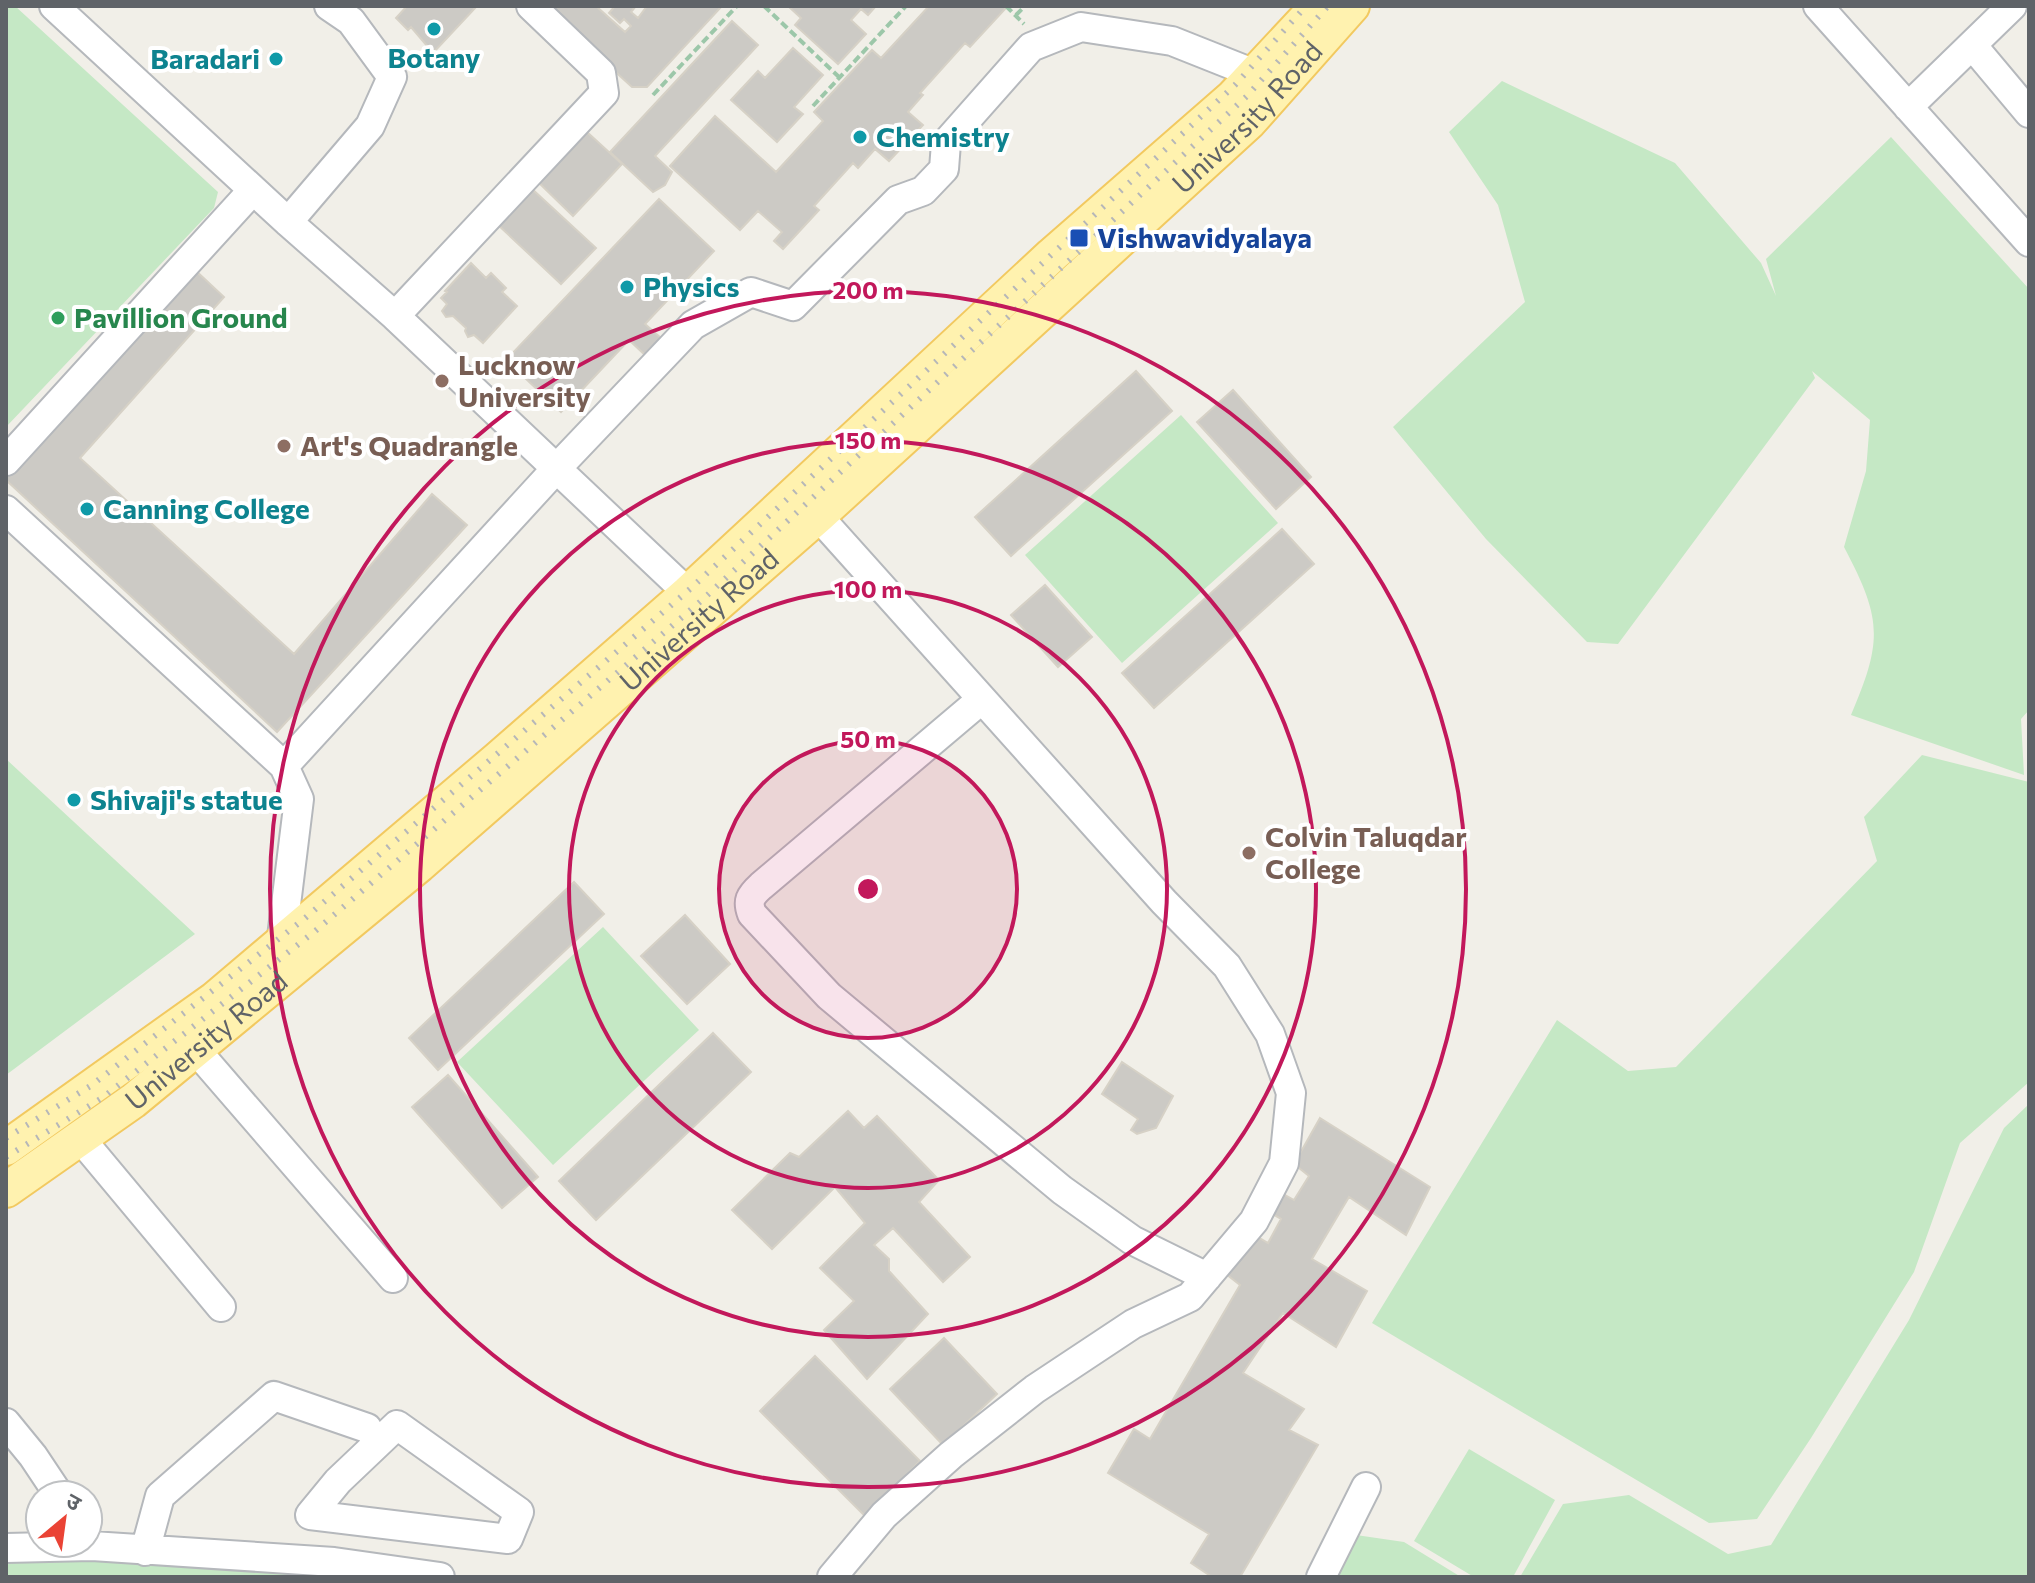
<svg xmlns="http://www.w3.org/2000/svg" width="2035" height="1583" font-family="Commissioner,'Noto Sans Devanagari',sans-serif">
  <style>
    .green { fill: #c5e8c5 }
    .building { fill: #cccac5; stroke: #d6d1c6; stroke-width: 2 }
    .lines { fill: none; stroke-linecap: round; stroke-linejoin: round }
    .minor-casing { stroke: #b5b8bc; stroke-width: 32 }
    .major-casing { stroke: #f2c960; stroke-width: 38 }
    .path { stroke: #9cc7a9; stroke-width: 4; stroke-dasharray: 8 4; stroke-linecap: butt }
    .minor { stroke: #fff; stroke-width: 28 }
    .major { stroke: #fff2af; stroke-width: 34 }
    .rail { stroke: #b6b7b8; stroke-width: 6; stroke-dasharray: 2 10; stroke-linecap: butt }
    .ring { fill: none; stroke: #c2185b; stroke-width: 4 }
    .culture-dot { fill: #0f9aa8; stroke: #fff; stroke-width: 3 }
    .transit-dot { fill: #1a4fb4; stroke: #fff; stroke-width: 3 }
    .leisure-dot { fill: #2e9e5b; stroke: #fff; stroke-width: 3 }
    .education-dot { fill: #8d6e63; stroke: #fff; stroke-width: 3 }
    .labels { text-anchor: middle; stroke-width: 8; stroke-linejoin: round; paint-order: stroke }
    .culture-label { font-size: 28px; font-weight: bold; fill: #0d838f; stroke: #fff; text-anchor: start }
    .street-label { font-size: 28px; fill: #5f6368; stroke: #fff }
    .transit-label { font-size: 28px; font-weight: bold; fill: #164399; stroke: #fff; text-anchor: start }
    .leisure-label { font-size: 28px; font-weight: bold; fill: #27864d; stroke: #fff; text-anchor: start }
    .education-label { font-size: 28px; font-weight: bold; fill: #785e54; stroke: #fff; text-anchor: start }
    .centre { fill: #c2185b; stroke: #fff; stroke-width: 4 }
    .ring-label { font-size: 24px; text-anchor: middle; font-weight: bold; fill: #c2185b; stroke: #fff; stroke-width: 8; stroke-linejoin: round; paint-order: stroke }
  </style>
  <rect width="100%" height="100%" fill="#f1efe8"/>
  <path class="green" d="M6,6H15L218,192L214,208L6,427Z
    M1502,81L1675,163L1761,263L1776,296L1766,259L1891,137L2029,289V710L2021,719L2024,775L1851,715C1883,640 1882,619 1844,547L1866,471L1870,420L1812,371L1815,378L1618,644L1587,642L1486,539L1393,427L1525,302L1498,205L1449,132Z
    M1181,415L1278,523L1122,663L1025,555Z
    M1922,755L2029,782V1082L1960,1143L1914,1272L1811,1438L1757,1519L1709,1523L1372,1323L1557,1020L1628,1071L1676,1067L1877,861L1864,817Z
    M6,759L195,934L6,1075Z
    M603,927L699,1030L553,1165L457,1062Z
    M2029,1104V1577H1520L1563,1504L1629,1495L1728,1554L1771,1545L1909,1320L2004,1128Z
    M1469,1449L1555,1500L1513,1577H1474L1414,1541Z
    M1356,1535L1404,1542L1461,1577H1336Z
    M9,1554L375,1577H7Z"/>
  <path class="building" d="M407,6H477L433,53L411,27L408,30L396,18Z
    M543,6H596L625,32L631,26L624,19L620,23L609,13L615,6H636L631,12L638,18L647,6H722L647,87H632Z
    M788,6H876L868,15L861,9L851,20L866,34L838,64L795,25L801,18Z
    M929,6H1003L1006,8L970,47L965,43L920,93L923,95L908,112L923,125L889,161L875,149L858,168L853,163L814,206L819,210L783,249L774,241L782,232L758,211L740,230L670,166L715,116L776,172L823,121L814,112L872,50L881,58Z
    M732,21L758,45L655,156L672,172L665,185L653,192L610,152Z
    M793,48L823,75L794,107L803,114L777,142L731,100L758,71L765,78Z
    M587,132L622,164L573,216L539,183Z
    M531,188L596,248L561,284L497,224Z
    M659,199L714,251L645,324L661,338L645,355L629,340L561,412L506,360Z
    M471,263L486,278L491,273L506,288L502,292L517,306L483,343L474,335L468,337L465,331L466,328L453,316L446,317L442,311L447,304L441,298L447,292L445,291Z
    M194,269L224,297L80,458L294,654L432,494L467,525L277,732L6,480V477Z
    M1136,371L1172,411L1011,556L975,517Z
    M1233,390L1311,477L1276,509L1197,422Z
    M1282,529L1314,564L1154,708L1122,673Z
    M1045,585L1092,637L1058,667L1011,615Z
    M574,882L604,914L438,1070L409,1038Z
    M685,915L730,964L687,1004L641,956Z
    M713,1033L751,1072L596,1220L559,1181Z
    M1122,1062L1173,1096L1156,1128L1137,1134L1131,1130L1138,1119L1102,1094Z
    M448,1075L538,1177L502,1208L412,1107Z
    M848,1111L864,1128L877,1116L939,1180L919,1202L970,1257L943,1282L893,1228L874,1245L889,1259V1271L928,1314L867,1379L824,1330L854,1301L820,1268L865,1223L835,1187L772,1249L732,1210L790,1153L799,1157Z
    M1320,1118L1430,1187L1406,1235L1349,1197L1312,1259L1367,1291L1336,1347L1283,1313L1243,1373L1304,1409L1289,1430L1318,1445L1240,1577H1212L1191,1563L1209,1534L1108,1473L1134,1429L1150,1439L1240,1285L1226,1274L1253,1234L1268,1243L1281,1219L1267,1211L1278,1191L1294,1200L1309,1176L1294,1164Z
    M944,1338L997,1394L943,1445L890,1389Z
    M815,1356L920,1461L865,1516L760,1411Z"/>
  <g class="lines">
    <defs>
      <path id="minor" d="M54,6L288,222L395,316L688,593
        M1818,6L2029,242
        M1972,45L2029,113
        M1908,107L2012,6
        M288,222L370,126L392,77L351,21L329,6
        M395,316L604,93L601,73L531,6
        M6,461L253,190
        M6,510L284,766L299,799L281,945
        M818,516L1164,902L1227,966L1270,1034L1291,1093L1284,1163L1254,1221L1190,1297L1133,1324L1035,1389L951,1455L884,1515L832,1577
        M982,699L761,886C750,896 747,901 752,914L829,996L1062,1190L1132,1240L1207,1277
        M284,766L555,470L693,325L751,292L793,306L898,200L923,191L944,169L946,143L1031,47L1081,27L1172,41L1255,74L1269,87
        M195,1049L393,1278
        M80,1138L221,1307
        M6,1423L33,1456L59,1495
        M397,1425L519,1512L508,1539L310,1515L338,1481Z
        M88,1540L92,1546L334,1562L440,1577
        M6,1548L92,1546
        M145,1551L160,1496L274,1396L367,1428
        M1321,1577L1366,1487"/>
      <g id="major">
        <path d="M6,1148L215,999L498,759L688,593L1052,255L1233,97L1318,6"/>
        <path id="s1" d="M6,1190L133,1101L419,865L818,516L1249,122L1352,6"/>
      </g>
    </defs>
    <use href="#minor" class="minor-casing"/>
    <use href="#major" class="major-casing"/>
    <path class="path" d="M764,6L840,78
      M1006,6L1024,24
      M1016,15L1025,6
      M653,95L737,6
      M813,106L906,6"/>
    <use href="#minor" class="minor"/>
    <use href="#major" class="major"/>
    <path class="rail" d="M6,1138L92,1085L304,919L690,589L1235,85L1306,6
      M6,1157L102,1098L314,932L701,601L1247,96L1328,6"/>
  </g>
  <circle cx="868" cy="889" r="149" fill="#c2185b" fill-opacity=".12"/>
  <g class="ring">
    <circle cx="868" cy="889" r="149"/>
    <circle cx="868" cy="889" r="299"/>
    <circle cx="868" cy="889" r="448"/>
    <circle cx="868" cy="889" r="598"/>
  </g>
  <g class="culture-dot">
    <circle cx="434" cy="29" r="8"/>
    <circle cx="276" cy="59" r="8"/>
    <circle cx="860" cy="137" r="8"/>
    <circle cx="627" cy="287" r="8"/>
    <circle cx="87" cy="509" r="8"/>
    <circle cx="74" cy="800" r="8"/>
  </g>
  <rect class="transit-dot" x="1069" y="228" width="20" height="20" rx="4"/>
  <circle class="leisure-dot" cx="58" cy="318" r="8"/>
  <g class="education-dot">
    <circle cx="442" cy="381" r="8"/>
    <circle cx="284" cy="446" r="8"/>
    <circle cx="1249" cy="853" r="8"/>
  </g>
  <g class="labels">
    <g class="culture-label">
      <text x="434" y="68" text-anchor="middle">Botany</text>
      <text x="260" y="69" text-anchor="end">Baradari</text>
      <text x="876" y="147">Chemistry</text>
      <text x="643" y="297">Physics</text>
      <text x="103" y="519">Canning College</text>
      <text x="90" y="810">Shivaji's statue</text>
    </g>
    <g class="street-label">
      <text dy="10" stroke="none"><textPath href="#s1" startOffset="1642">University Road</textPath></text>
      <text dy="10" stroke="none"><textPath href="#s1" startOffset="898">University Road</textPath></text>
      <text dy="10" stroke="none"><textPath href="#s1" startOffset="250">University Road</textPath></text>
    </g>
    <g class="transit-label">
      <text x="1097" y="248">Vishwavidyalaya</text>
    </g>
    <g class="leisure-label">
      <text x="74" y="328">Pavillion Ground</text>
    </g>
    <g class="education-label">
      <text x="458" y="375">Lucknow<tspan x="458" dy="32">University</tspan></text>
      <text x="300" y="456">Art's Quadrangle</text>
      <text x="1265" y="847">Colvin Taluqdar<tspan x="1265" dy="32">College</tspan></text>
    </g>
  </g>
  <circle cx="868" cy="889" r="12" class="centre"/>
  <g class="ring-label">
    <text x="868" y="299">200 m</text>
    <text x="868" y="449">150 m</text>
    <text x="868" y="598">100 m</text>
    <text x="868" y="748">50 m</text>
  </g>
  <rect width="2035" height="1583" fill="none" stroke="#5f6368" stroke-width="16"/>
  <g transform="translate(64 1519) rotate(29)"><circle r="38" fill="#ffffff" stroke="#bfc1c3" stroke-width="2"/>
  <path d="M0-6L14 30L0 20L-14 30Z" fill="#ea4335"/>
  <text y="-12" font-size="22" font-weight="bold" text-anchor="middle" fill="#5f6368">उ</text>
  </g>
</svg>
